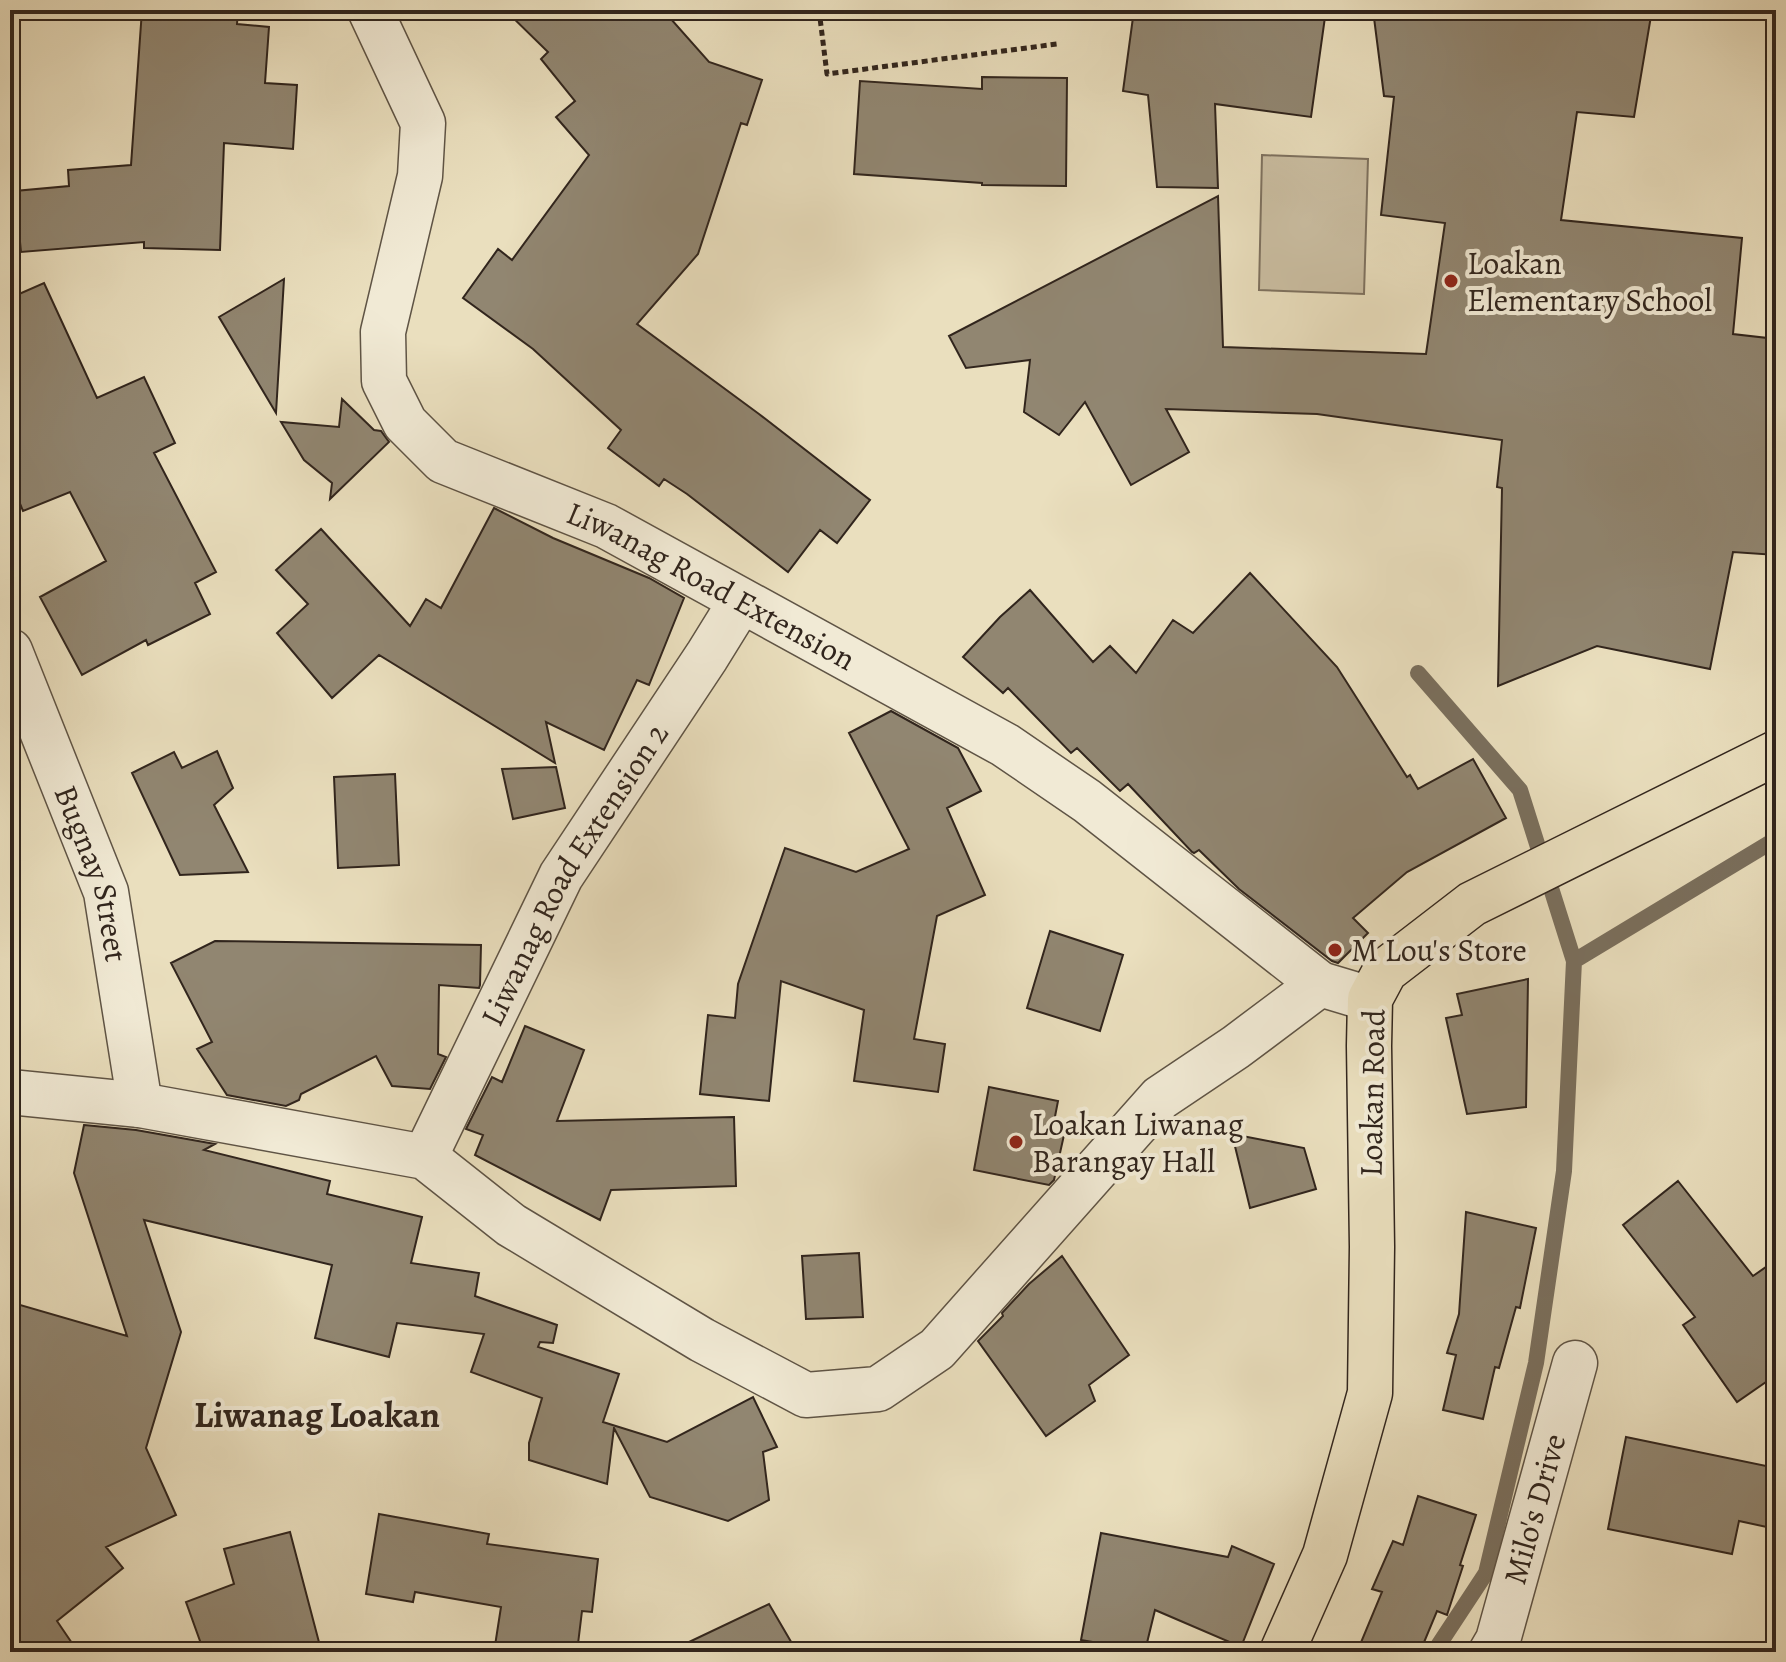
<svg xmlns="http://www.w3.org/2000/svg" width="1786" height="1662" font-family="Alegreya,serif">
  <style>
    .green { fill: #cbbfa3; stroke: #7e7260; stroke-width: 2 }
    .lines { fill: none; stroke-linecap: round; stroke-linejoin: round }
    .stream { stroke: #7a6f5d; stroke-width: 16 }
    .building { fill: #918671; stroke: #31251d; stroke-width: 2 }
    .street-casing { stroke: #5f5445; stroke-width: 47 }
    .primary-casing { stroke: #31251d; stroke-width: 47 }
    .path { stroke: #31251d; stroke-width: 5; stroke-dasharray: 6 4; stroke-linecap: butt }
    .street { stroke: #f1ead5; stroke-width: 44 }
    .primary { stroke: #eadfbe; stroke-width: 44 }
    .poi-dot { fill: #8f2418; stroke: #f1ead5; stroke-width: 3 }
    .labels { text-anchor: middle; stroke-width: 8; stroke-linejoin: round; paint-order: stroke }
    .poi-label { font-size: 32px; fill: #31251d; stroke: #f1ead5; text-anchor: start }
    .street-label { font-size: 32px; fill: #31251d; stroke: #f1ead5 }
    .quarter-label { font-size: 36px; font-weight: bold; fill: #31251d; stroke: #f1ead5 }
  </style>
  <rect width="100%" height="100%" fill="#eadfbe"/>
  <filter id="stains"><feTurbulence type="fractalNoise" baseFrequency=".0025" numOctaves="4"/><feColorMatrix values="0 0 0 0 .2 0 0 0 0 .09 0 0 0 0 .02 0 0 0 .5 -.17"/></filter>
  <radialGradient id="worn" r=".72"><stop offset=".6" stop-color="#630" stop-opacity="0"/><stop offset="1" stop-color="#630" stop-opacity=".3"/></radialGradient>
  <path class="green" d="M1262,155L1368,159L1364,294L1259,290Z"/>
  <g class="lines">
    <path class="stream" d="M1418,673L1520,790L1574,961L1564,1171L1536,1363L1486,1573L1434,1652
      M1574,961L1776,839"/>
  </g>
  <path class="building" d="M142,10H238L237,24L269,27L265,83L297,85L293,149L224,143L220,250L144,248V242L21,252L15,191L69,186L68,170L131,165Z
    M505,10H663L709,62L762,80L747,125L741,123L698,254L637,324L759,414L870,500L837,543L820,530L788,572L687,494L664,479L659,486L608,448L621,430L533,349L463,298L498,249L512,260L589,155L556,117L575,101L541,59L548,52Z
    M1134,10H1326L1311,117L1215,104L1218,188L1157,187L1148,95L1123,91Z
    M1373,10H1652L1634,117L1577,112L1561,220L1742,238L1733,334L1776,339V555L1733,552L1710,669L1597,646L1498,686L1502,488L1497,487L1502,440L1317,414L1166,409L1189,452L1131,485L1085,402L1059,435L1024,412L1030,360L966,368L949,336L1218,196L1223,347L1426,354L1445,223L1381,215L1394,97L1384,96Z
    M982,77L1067,78L1066,186L982,185V183L854,174L860,81L982,89Z
    M284,279L276,413L219,317Z
    M44,283L97,398L144,377L175,443L154,453L216,572L195,583L210,614L148,645L146,640L82,675L40,597L106,561L70,492L23,511L10,479V298Z
    M342,399L374,430L381,431L389,442L330,499L332,483L304,460L281,422L339,427Z
    M494,508L553,538L649,578L684,598L649,685L637,680L604,750L546,722L555,763L379,655L332,698L277,633L308,604L276,570L321,529L410,626L426,599L441,608Z
    M1250,573L1337,667L1407,777L1410,775L1418,789L1473,759L1506,818L1407,872L1353,918L1368,933L1338,963L1332,961L1239,889L1199,850L1194,853L1192,852L1128,784L1120,791L1077,748L1071,753L1008,688L1003,693L963,657L1000,617L1030,590L1093,662L1110,646L1136,673L1173,620L1193,633Z
    M891,711L958,748L981,791L947,808L985,895L937,916L914,1039L945,1044L938,1092L854,1081L864,1010L781,981L769,1101L700,1094L708,1015L735,1018L738,984L785,848L856,872L909,849L849,733Z
    M217,751L233,788L214,805L248,872L180,875L132,773L174,752L182,768Z
    M556,767L565,808L513,819L502,769Z
    M395,774L399,865L338,868L334,777Z
    M1050,931L1123,955L1100,1031L1027,1008Z
    M215,941L481,945L480,985L479,988L439,985L438,1054L446,1057L430,1089L392,1086L376,1056L301,1094L299,1100L286,1106L227,1095L197,1049L212,1042L171,963Z
    M1528,979L1526,1107L1467,1114L1446,1018L1462,1015L1457,994Z
    M525,1026L584,1050L557,1121L734,1117L736,1186L611,1190L600,1220L475,1155L483,1135L466,1129L492,1077L502,1082Z
    M989,1087L1058,1101L1052,1132L1064,1135L1054,1180L1049,1185L974,1170Z
    M84,1125L136,1130L215,1144L204,1150L330,1181L327,1194L422,1217L411,1263L479,1273L475,1296L557,1325L553,1343L540,1342L538,1347L619,1374L603,1422L667,1442L753,1397L777,1447L763,1452L769,1500L728,1521L650,1497L614,1428L607,1484L529,1460V1443L542,1398L471,1372L484,1334L397,1323L389,1357L315,1338L332,1265L144,1220L181,1332L146,1448L176,1515L106,1547L123,1568L57,1621L78,1652H10V1302L127,1336L74,1173Z
    M1232,1134L1304,1148L1316,1189L1250,1208Z
    M1678,1181L1753,1276L1776,1260V1375L1737,1402L1683,1325L1695,1317L1623,1225Z
    M1466,1212L1536,1228L1520,1308L1516,1307L1499,1368L1495,1367L1483,1419L1443,1410L1456,1355L1447,1353L1459,1314Z
    M859,1253L863,1317L806,1319L802,1256Z
    M1062,1256L1129,1355L1089,1385L1095,1401L1046,1436L978,1341L1003,1316L1002,1313L1029,1284Z
    M1626,1437L1776,1468V1529L1739,1521L1732,1554L1608,1529Z
    M1418,1496L1476,1515L1460,1565L1463,1566L1447,1615L1437,1611L1420,1652H1357L1382,1592L1372,1589L1393,1541L1403,1545Z
    M379,1514L489,1534L487,1544L598,1559L592,1612L582,1611L577,1652H494L501,1607L415,1592L413,1602L366,1594Z
    M290,1532L320,1646L296,1652H204L186,1602L234,1584L224,1549Z
    M1101,1533L1228,1557L1232,1546L1274,1564L1241,1647L1155,1610L1145,1651L1081,1640Z
    M769,1604L797,1652H668Z"/>
  <g class="lines">
    <defs>
      <g id="street">
        <path id="s1" d="M370,10L423,123L420,176L383,332L384,381L405,423L443,461L606,526L1005,745L1087,801L1320,984L1370,999"/>
        <path id="s2" d="M10,651L106,892L140,1105"/>
        <path d="M10,1092L140,1105L425,1157L511,1225L702,1340L806,1395L878,1389L937,1349L1160,1098L1236,1047L1320,984"/>
        <path id="s3" d="M425,1157L561,876L707,656L741,601"/>
        <path id="s4" d="M1491,1652L1498,1640L1575,1363"/>
      </g>
      <path id="primary" d="M1282,1652L1325,1555L1370,1393L1372,1247L1369,1046L1370,999L1385,971L1472,904L1776,753"/>
    </defs>
    <use href="#street" class="street-casing"/>
    <use href="#primary" class="primary-casing"/>
    <path class="path" d="M819,10L827,74L1057,44"/>
    <use href="#street" class="street"/>
    <use href="#primary" class="primary"/>
  </g>
  <g class="poi-dot">
    <circle cx="1451" cy="281" r="8"/>
    <circle cx="1335" cy="950" r="8"/>
    <circle cx="1016" cy="1142" r="8"/>
  </g>
  <g class="labels">
    <g class="poi-label">
      <text x="1467" y="274">Loakan<tspan x="1467" dy="37">Elementary School</tspan></text>
      <text x="1351" y="961">M Lou's Store</text>
      <text x="1032" y="1135">Loakan Liwanag<tspan x="1032" dy="37">Barangay Hall</tspan></text>
    </g>
    <g class="street-label">
      <text dy="11" stroke="none"><textPath href="#s1" startOffset="784">Liwanag Road Extension</textPath></text>
      <text dy="11" stroke="none"><textPath href="#s2" startOffset="238">Bugnay Street</textPath></text>
      <text dy="11" stroke="none"><textPath href="#s3" startOffset="320">Liwanag Road Extension 2</textPath></text>
      <text transform="translate(1372 1093) rotate(-89)" y="11">Loakan Road</text>
      <text dy="11" stroke="none"><textPath href="#s4" startOffset="150">Milo's Drive</textPath></text>
    </g>
    <g class="quarter-label">
      <text x="317" y="1427">Liwanag Loakan</text>
    </g>
  </g>
  <rect width="1786" height="1662" fill="none" stroke="#eadfbe" stroke-width="40"/>
  <rect x="12" y="12" width="1762" height="1638" fill="none" stroke="#31251d" stroke-width="4"/>
  <rect x="20" y="20" width="1746" height="1622" fill="none" stroke="#31251d" stroke-width="2"/>
  <rect width="100%" height="100%" filter="url(#stains)"/>
  <rect width="100%" height="100%" fill="url(#worn)"/>
</svg>
